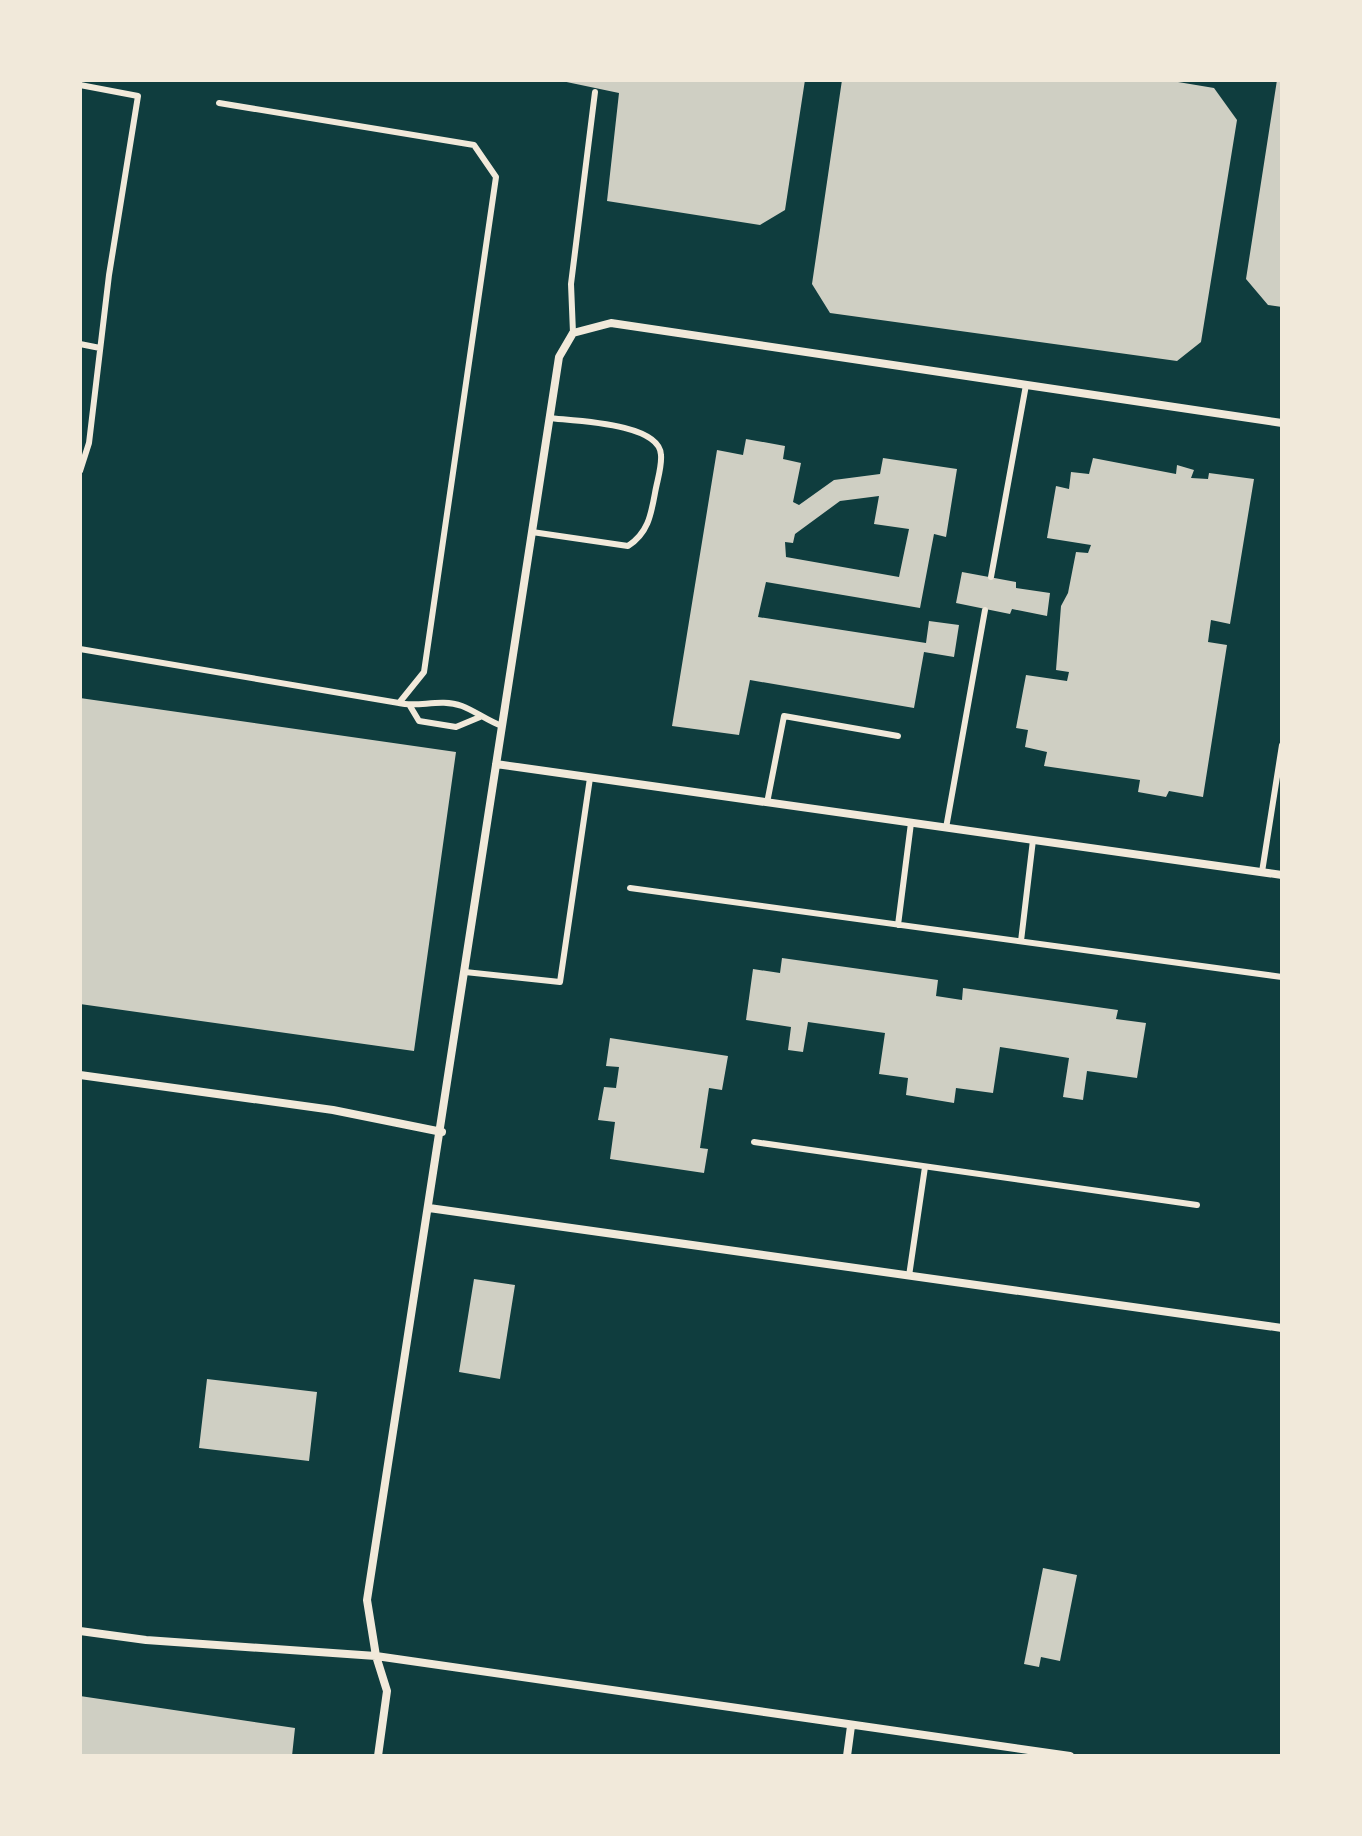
<svg xmlns="http://www.w3.org/2000/svg" width="1362" height="1836" font-family="'Playfair Display',serif">
  <style>
    .building { fill: #cfcfc3; fill-rule: evenodd }
    .lines { fill: none; stroke-linecap: round; stroke-linejoin: round }
    .service { stroke: #f1e9da; stroke-width: 6 }
    .minor { stroke: #f1e9da; stroke-width: 8 }
  </style>
  <rect width="100%" height="100%" fill="#0f3d3e"/>
  <path class="building" d="M557,80H805L785,210L760,225L607,201L619,93Z
    M842,80H1166L1214,88L1237,120L1201,342L1177,361L830,313L812,284Z
    M1277,80H1282V307L1268,305L1246,279Z
    M746,439L785,446L783,459L801,463L793,502L799,505L834,480L880,474L883,458L957,469L946,537L934,534L920,608L766,582L758,617L926,643L929,621L959,625L954,657L924,652L914,708L750,680L739,735L672,726L717,450L743,455ZM879,496L874,524L909,529L899,577L786,557L785,542L793,543L795,534L840,501Z
    M1093,458L1176,474L1177,465L1194,470L1191,478L1208,479L1209,473L1254,479L1230,624L1211,620L1208,642L1227,645L1203,797L1169,791L1166,797L1138,792L1140,780L1044,766L1047,752L1025,747L1028,730L1016,728L1026,675L1067,681L1069,672L1056,670L1061,606L1068,593L1076,552L1088,553L1091,545L1047,538L1056,486L1069,489L1071,472L1089,474Z
    M962,572L1016,582V588L1050,593L1047,616L1012,609L1010,614L956,603Z
    M80,698L456,752L414,1051L80,1004Z
    M782,958L938,980L936,996L962,1000L963,988L1118,1010L1116,1019L1146,1023L1137,1078L1087,1071L1083,1100L1063,1097L1069,1058L1000,1047L993,1093L956,1088L954,1103L906,1095L908,1078L879,1074L885,1033L808,1022L803,1052L788,1050L791,1027L746,1020L753,969L780,973Z
    M610,1038L728,1056L722,1090L709,1088L700,1148L708,1149L704,1173L610,1159L615,1122L598,1120L604,1087L616,1088L619,1067L606,1066Z
    M474,1279L515,1285L500,1379L459,1372Z
    M207,1379L317,1392L309,1461L199,1448Z
    M1043,1568L1077,1575L1060,1661L1041,1657L1039,1667L1024,1664Z
    M80,1696L295,1728L292,1756H80Z"/>
  <g class="lines">
    <path class="service" d="M80,85L138,96L109,275L89,443L80,471
      M573,333L571,284L595,92
      M80,344L100,348
      M532,532L628,546C648,533 651,515 655,493C657,481 662,467 661,455C660,423 574,421 549,418
      M991,577L1026,385
      M80,649L399,703L424,672L496,177L474,145L219,103
      M399,703C418,708 440,698 462,706C475,711 488,721 502,726
      M410,706L419,721L456,727L480,717
      M767,803L784,716L898,736
      M946,828L985,610
      M1262,872L1282,745
      M630,888L1282,977
      M898,925L911,823
      M1021,941L1033,840
      M465,972L560,982L590,778
      M754,1142L1197,1205
      M909,1276L925,1167"/>
    <path class="minor" d="M496,764L1282,875
      M80,1075L333,1110L442,1132
      M429,1208L1282,1328
      M80,1631L146,1640L376,1656L1070,1756
      M378,1756L387,1691L376,1656L367,1600L559,357L573,333L611,323L1282,423
      M847,1756L851,1726"/>
  </g>
  <rect width="1362" height="1836" fill="none" stroke="#f1e9da" stroke-width="164"/>
</svg>
